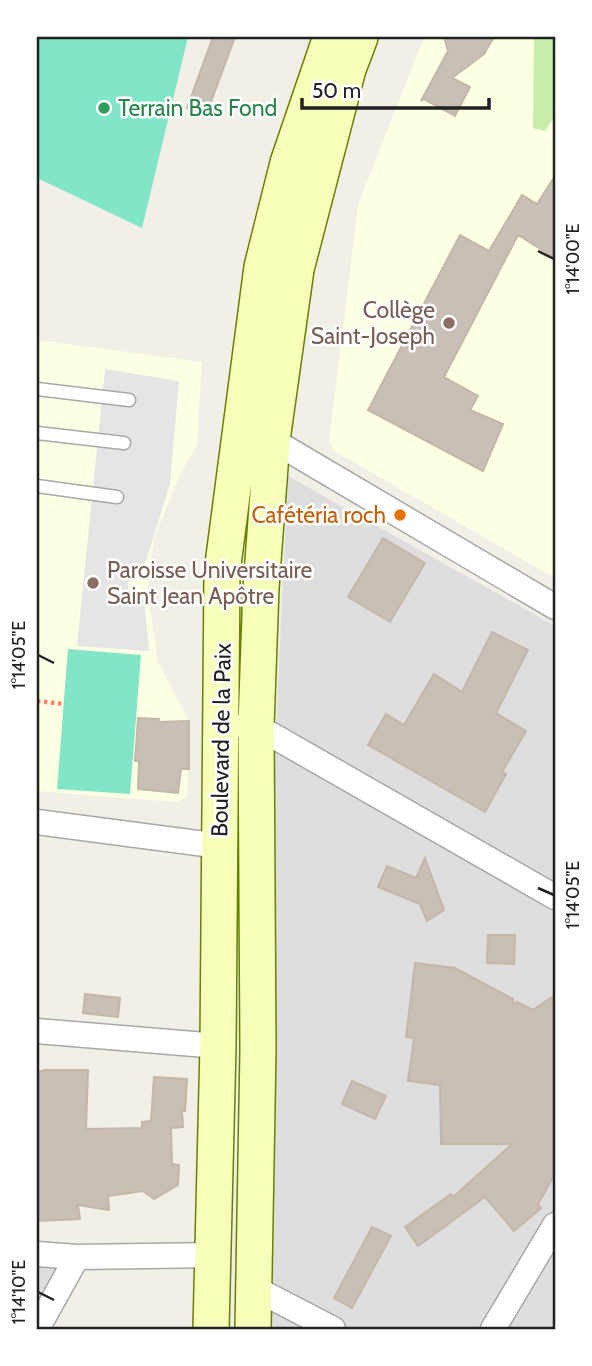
<svg xmlns="http://www.w3.org/2000/svg" width="592" height="1366" font-family="Cabin,sans-serif">
  <style>
    .residential { fill: #dfdede }
    .education { fill: #fdffe4 }
    .grass { fill: #c7efaa }
    .pitch { fill: #80e6c7 }
    .parking { fill: #e5e5e5 }
    .building { fill: #c8bfb6; stroke: #c5b7a8; stroke-width: 2 }
    .lines { fill: none; stroke-linecap: round; stroke-linejoin: round }
    .lane-casing { stroke: #a8a8a8; stroke-width: 15 }
    .street-casing { stroke: #a8a8a8; stroke-width: 27 }
    .secondary-casing { stroke: #698100; stroke-width: 38 }
    .path { stroke: #ff866c; stroke-width: 4.5; stroke-dasharray: 3.5 3.5; stroke-linecap: butt }
    .lane { stroke: #fff; stroke-width: 12 }
    .street { stroke: #fff; stroke-width: 24 }
    .secondary { stroke: #f6feb9; stroke-width: 35 }
    .ticks { fill: none; stroke: #212121; stroke-width: 2.5 }
    .leisure-dot { fill: #2e9e5b; stroke: #fff; stroke-width: 2.5 }
    .education-dot { fill: #8d6e63; stroke: #fff; stroke-width: 2.5 }
    .food-dot { fill: #e8710a; stroke: #fff; stroke-width: 2.5 }
    .labels { text-anchor: middle; stroke-width: 5; stroke-linejoin: round; paint-order: stroke }
    .leisure-label { font-size: 23px; fill: #27864d; stroke: #fff; text-anchor: start }
    .education-label { font-size: 23px; fill: #785e54; stroke: #fff; text-anchor: end }
    .food-label { font-size: 23px; fill: #c56008; stroke: #fff; text-anchor: end }
    .street-label { font-size: 23px; fill: #212121; stroke: #fff }
    .neatline { fill: none; stroke: #212121; stroke-width: 2.5 }
    .ticks-label { font-size: 18px; text-anchor: middle; fill: #212121 }
  </style>
  <rect width="100%" height="100%" fill="#f2efe7"/>
  <path class="residential" d="M288,476L555,626V1329H247Z
    M37,1261L68,1264L37,1323Z"/>
  <path class="education" d="M424,37H555V578L334,451L329,441L358,205Z
    M37,340L202,362L197,445L180,474L155,536L149,570L148,596L158,662L189,721L187,798L176,802L37,791Z"/>
  <path class="grass" d="M534,37H555V116L545,131L533,128Z"/>
  <path class="pitch" d="M37,37H188L142,228L37,178Z
    M68,649L141,655L130,794L57,789Z"/>
  <path class="parking" d="M105,369L179,381L170,484L144,567H129L128,594L144,598L149,651L77,646Z"/>
  <path class="building" d="M213,37H235L206,115L187,108Z
    M444,37H494L484,54L452,78L470,87L455,116L424,99L421,101L448,51Z
    M555,176V258L518,235L444,377L478,396L470,410L503,424L483,471L368,410L460,235L489,251L522,195L537,204Z
    M383,538L425,563L390,622L348,597Z
    M492,632L528,650L496,713L526,731L502,772L506,774L485,812L368,745L386,714L404,725L434,674L462,692Z
    M138,718L159,719L158,722L189,721V769H181L178,793L138,789L139,761H135Z
    M425,858L444,910L427,921L420,904L378,887L387,866L416,878Z
    M488,935H515L514,964L487,963Z
    M415,963L455,968L513,999V1005L517,1002L533,1010L555,995V1174L538,1204L541,1208L514,1231L485,1197L418,1246L405,1227L451,1194L453,1197L512,1144H441L440,1085L408,1081L414,1038L406,1037Z
    M85,994L120,998L118,1017L83,1013Z
    M44,1070H88L86,1129L142,1128V1122L151,1121L154,1077L187,1079L185,1111H182L183,1127L171,1128L172,1164L179,1165L178,1185L154,1199L143,1191L108,1196L109,1210L78,1205L80,1219L37,1221V1073Z
    M352,1081L386,1096L375,1119L342,1104Z
    M372,1227L391,1236L352,1308L334,1298Z"/>
  <g class="lines">
    <defs>
      <path id="lane" d="M37,389L129,400
        M37,433L124,443
        M37,486L117,497"/>
      <path id="street" d="M272,440L555,607
        M244,726H256L555,897
        M37,822L220,846
        M37,1031L218,1046
        M37,1254L77,1257L214,1255
        M254,1288L333,1329
        M37,1329L77,1257
        M493,1329L555,1225"/>
      <path id="secondary" d="M211,1329L218,1046L222,572L262,267L288,163L331,37
        M253,1329L258,1050L256,726L261,588L272,440L296,269L348,69L360,37"/>
    </defs>
    <use href="#lane" class="lane-casing"/>
    <use href="#street" class="street-casing"/>
    <use href="#secondary" class="secondary-casing"/>
    <path class="path" d="M37,701L64,704"/>
    <use href="#lane" class="lane"/>
    <use href="#street" class="street"/>
    <use href="#secondary" class="secondary"/>
  </g>
  <path class="ticks" d="M538,251L554,259M38,655L54,663M538,888L554,895M38,1292L54,1300"/>
  <circle class="leisure-dot" cx="104" cy="108" r="7"/>
  <g class="education-dot">
    <circle cx="449" cy="323" r="7"/>
    <circle cx="93" cy="583" r="7"/>
  </g>
  <circle class="food-dot" cx="400" cy="515" r="7"/>
  <g class="labels">
    <g class="leisure-label">
      <text x="118" y="116">Terrain Bas Fond</text>
    </g>
    <g class="education-label">
      <text x="435" y="318">Collège<tspan x="435" dy="26">Saint-Joseph</tspan></text>
      <text x="107" y="578" text-anchor="start">Paroisse Universitaire<tspan x="107" dy="26">Saint Jean Apôtre</tspan></text>
    </g>
    <g class="food-label">
      <text x="386" y="523">Cafétéria roch</text>
    </g>
    <g class="street-label">
      <text transform="translate(221 740) rotate(-89)" y="8">Boulevard de la Paix</text>
    </g>
  </g>
  <rect width="592" height="1366" fill="none" stroke="#ffffff" stroke-width="77"/>
  <path d="M302 98v10h187v-10" fill="none" stroke="#212121" stroke-width="3.5"/>
  <text x="312" y="98" font-size="21" fill="#212121" stroke="#ffffff" stroke-width="5" paint-order="stroke">50 m</text>
  <rect x="38" y="38" width="516" height="1290" class="neatline"/>
  <g class="ticks-label">
    <text transform="translate(573 259) rotate(-90)" y="6">1°14'00"E</text>
    <text transform="translate(19 655) rotate(-90)" y="6">1°14'05"E</text>
    <text transform="translate(573 895) rotate(-90)" y="6">1°14'05"E</text>
    <text transform="translate(19 1292) rotate(-90)" y="6">1°14'10"E</text>
  </g>
</svg>
